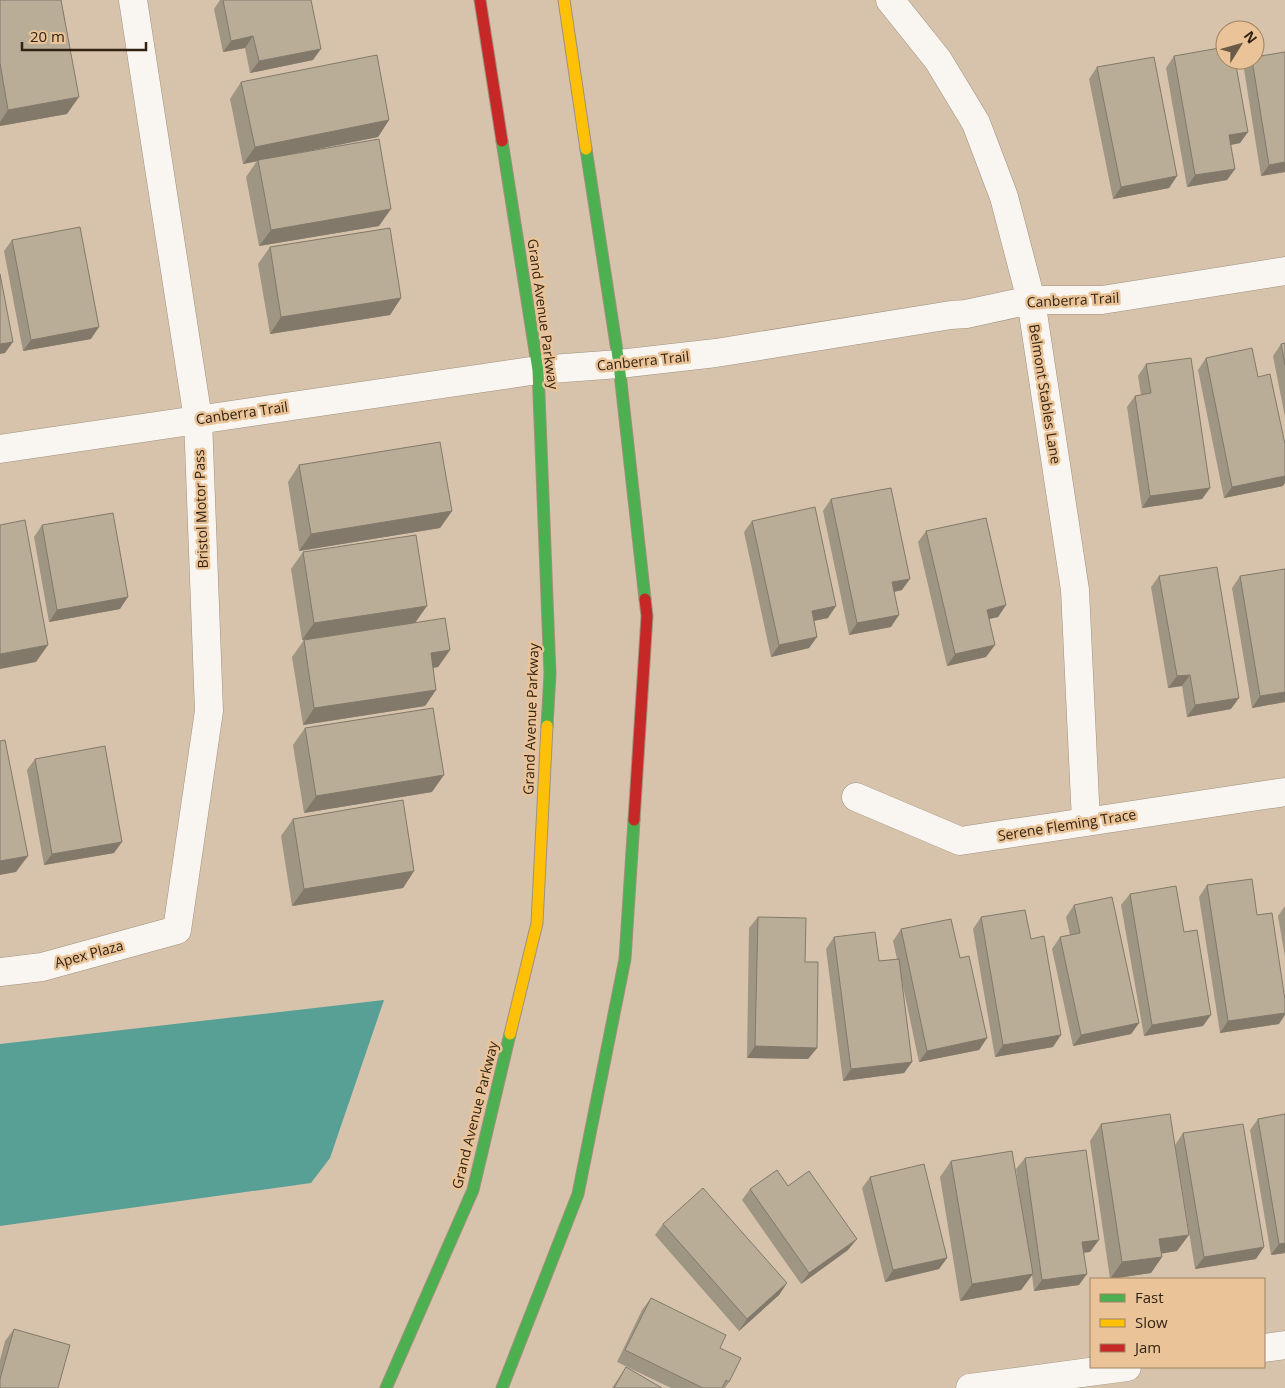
<svg xmlns="http://www.w3.org/2000/svg" width="1285" height="1388" font-family="'Open Sans',sans-serif">
  <style>
    .water { fill: #58a095 }
    .lines { fill: none; stroke-linecap: round; stroke-linejoin: round }
    .street-casing { stroke: #a0907d; stroke-width: 29 }
    .fast-casing { stroke: #a0907d; stroke-width: 13 }
    .slow-casing { stroke: #a0907d; stroke-width: 13 }
    .jam-casing { stroke: #a0907d; stroke-width: 13 }
    .street { stroke: #f9f6f2; stroke-width: 28 }
    .fast { stroke: #4caf50; stroke-width: 11 }
    .slow { stroke: #ffc107; stroke-width: 11 }
    .jam { stroke: #c62828; stroke-width: 11 }
    .wall { fill: #9f9583 }
    .shaded-wall { fill: #82796a }
    .building { fill: #b9ad98; stroke: #82796a }
    .labels { text-anchor: middle; stroke-width: 5; stroke-linejoin: round; paint-order: stroke }
    .street-label { font-size: 14px; fill: #312211; stroke: #eac498 }
  </style>
  <rect width="100%" height="100%" fill="#d7c3ab"/>
  <path class="water" d="M384,1000L330,1158L311,1183L0,1226V1044Z"/>
  <g class="lines">
    <defs>
      <path id="street" d="M890,0L938,60L976,123L1004,197L1031,300L1075,590L1086,822
        M0,449L538,370L619,364L716,353L951,315L966,314L1031,300H1102L1285,271
        M856,797L960,841L1285,792
        M0,972L42,967L177,930L209,711L198,419L133,0
        M1264,1348L1285,1345
        M970,1388L1127,1367"/>
      <path id="fast" d="M502,141L538,370L550,674L547,726
        M586,149L619,364L645,599
        M386,1388L473,1190L510,1034
        M502,1388L578,1194L625,959L634,820"/>
      <path id="slow" d="M564,0L586,149
        M510,1034L537,923L547,726"/>
      <path id="jam" d="M480,0L502,141
        M634,820L647,616L645,599"/>
    </defs>
    <use href="#street" class="street-casing"/>
    <use href="#fast" class="fast-casing"/>
    <use href="#slow" class="slow-casing"/>
    <use href="#jam" class="jam-casing"/>
    <use href="#street" class="street"/>
    <use href="#fast" class="fast"/>
    <use href="#slow" class="slow"/>
    <use href="#jam" class="jam"/>
  </g>
  <path class="wall" d="M0,0L67,114L0,126Z
    M220,0H311L313,60L250,73L245,48L223,52L214,9Z
    M1285,52V172L1261,176L1244,69L1250,60H1255Z
    M1174,56L1248,132L1240,143L1230,145L1235,169L1227,180L1187,187L1166,68Z
    M1097,67L1177,176L1169,188L1113,199L1089,79Z
    M241,82L389,120L378,137L276,157L379,226L259,246L246,177L257,161L243,164L230,99Z
    M12,240L91,339L23,351L4,251Z
    M270,247L401,298L390,315L270,334L258,264Z
    M1285,343V417L1273,356L1281,344Z
    M1206,358L1258,377L1283,486L1224,498L1198,370Z
    M1146,364L1210,488L1202,499L1142,508L1127,407L1135,396L1141,395L1138,376Z
    M299,465L452,511L440,528L299,551L288,482Z
    M831,499L902,590L894,592L891,627L849,635L823,511Z
    M752,521L828,618L814,621L817,637L809,648L771,657L744,532Z
    M42,525L120,609L49,622L34,537Z
    M926,531L1006,605L998,617L989,619L986,657L947,666L918,542Z
    M303,552L415,623L450,650L438,667L433,668L436,690L425,706L303,725L292,657L304,640L390,627L302,640L291,569Z
    M1285,569V702L1252,708L1232,588L1240,576Z
    M1159,576L1231,709L1187,717L1182,686L1168,688L1151,587Z
    M305,728L432,792L304,813L293,745Z
    M35,759L114,853L44,865L27,770Z
    M293,819L414,871L403,888L292,906L281,836Z
    M1207,885L1257,915L1279,1024L1220,1033L1199,897Z
    M1130,894L1184,932L1203,1026L1144,1036L1121,905Z
    M1074,905L1139,1023L1131,1034L1073,1046L1052,949L1060,937L1070,935L1066,917Z
    M1285,906V957L1278,916Z
    M758,917L805,962L817,1048L808,1059L747,1058L749,928Z
    M981,917L1031,939L1053,1047L995,1057L973,929Z
    M901,929L960,958L987,1038L979,1050L919,1062L901,977L912,1062L904,1073L843,1081L826,949L834,937L879,961L897,959L893,941Z
    M1285,1114V1253L1271,1255L1250,1130L1258,1119Z
    M1101,1124L1177,1251L1162,1253V1257L1151,1273L1110,1279L1090,1141Z
    M1183,1133L1256,1259L1195,1269L1175,1145Z
    M1025,1158L1090,1252H1084L1079,1285L1034,1291L1032,1275L1021,1290L960,1301L940,1177L951,1161L1023,1216L1016,1169Z
    M870,1177L947,1258L939,1269L885,1282L862,1188Z
    M788,1186L848,1250L801,1284L742,1200L750,1189Z
    M663,1224L787,1283L779,1295L739,1331L655,1235Z
    M651,1298L720,1348L729,1382L725,1388H671L617,1362L642,1310Z
    M14,1329L0,1388V1360L5,1341Z
    M626,1367L662,1388H612Z"/>
  <path class="shaded-wall" d="M253,36L245,48L223,52L231,41Z
    M321,49L313,60L250,73L259,61Z
    M79,97L67,114L0,126V122L8,110Z
    M389,120L378,137L243,164L255,147Z
    M1248,132L1240,143L1220,147L1229,135Z
    M1285,162V172L1261,176L1269,165Z
    M1235,169L1227,180L1187,187L1195,175Z
    M1177,176L1169,188L1113,199L1121,187Z
    M391,209L379,226L259,246L271,230Z
    M401,298L390,315L270,334L281,317Z
    M99,327L91,339L23,351L31,340Z
    M13,342L5,353L0,354V344Z
    M1285,476V483L1283,486L1224,498L1232,487Z
    M1210,488L1202,499L1142,508L1150,496Z
    M452,511L440,528L299,551L311,534Z
    M910,579L902,590L884,594L892,582Z
    M128,597L120,609L49,622L57,610Z
    M1006,605L998,617L979,621L987,610Z
    M427,606L415,623L302,640L314,623Z
    M836,606L828,618L803,623L812,611Z
    M899,615L891,627L849,635L857,623Z
    M817,637L809,648L771,657L779,645Z
    M48,645L36,662L0,669V654Z
    M995,645L986,657L947,666L955,654Z
    M450,650L438,667L419,670L431,653Z
    M1190,675L1182,686L1168,688L1177,676Z
    M436,690L425,706L303,725L314,708Z
    M1285,692V702L1252,708L1260,696Z
    M1239,698L1231,709L1187,717L1195,705Z
    M444,775L432,792L304,813L316,796Z
    M122,842L114,853L44,865L52,854Z
    M28,856L16,872L0,875V861Z
    M414,871L403,888L292,906L304,889Z
    M1285,1013V1015L1279,1024L1220,1033L1228,1021Z
    M1211,1015L1203,1026L1144,1036L1152,1025Z
    M1139,1023L1131,1034L1073,1046L1081,1035Z
    M1061,1035L1053,1047L995,1057L1003,1045Z
    M987,1038L979,1050L919,1062L927,1051Z
    M755,1046L817,1048L808,1059L747,1058Z
    M912,1062L904,1073L843,1081L851,1069Z
    M1189,1235L1177,1251L1148,1256L1159,1239Z
    M857,1239L848,1250L801,1284L809,1273Z
    M1099,1240L1090,1252L1074,1254L1082,1242Z
    M1285,1243V1253L1271,1255L1279,1244Z
    M1264,1247L1256,1259L1195,1269L1204,1257Z
    M1162,1257L1151,1273L1110,1279L1122,1262Z
    M947,1258L939,1269L885,1282L893,1270Z
    M1033,1274L1021,1290L960,1301L972,1284Z
    M1087,1274L1079,1285L1034,1291L1042,1280Z
    M787,1283L779,1295L739,1331L747,1319Z"/>
  <path class="building" d="M0,0H61L79,97L8,110L0,63Z
    M223,0H311L321,49L259,61L253,36L231,41Z
    M1225,47V60H1235L1248,132L1229,135L1235,169L1195,175L1174,56Z
    M1285,52V162L1269,165L1252,60H1255V57Z
    M377,55L389,120L255,147L241,82Z
    M1154,57L1177,176L1121,187L1097,67Z
    M379,139L391,209L271,230L258,160Z
    M80,227L99,327L31,340L12,240Z
    M390,228L401,298L281,317L270,247Z
    M0,274L13,342L0,344Z
    M1285,343V365L1281,344Z
    M1252,348L1258,377L1270,374L1285,444V476L1232,487L1206,358Z
    M1191,358L1210,488L1150,496L1135,396L1151,393L1146,364Z
    M440,442L452,511L311,534L299,465Z
    M891,488L910,579L892,582L899,615L857,623L831,499Z
    M815,507L836,606L812,611L817,637L779,645L752,521Z
    M113,513L128,597L57,610L42,525Z
    M986,518L1006,605L987,610L995,645L955,654L926,531Z
    M25,520L48,645L0,654V525Z
    M416,535L427,606L314,623L303,552Z
    M1217,567L1239,698L1195,705L1190,675L1177,676L1159,576Z
    M1285,569V692L1260,696L1240,576Z
    M445,618L450,650L431,653L436,690L314,708L304,640Z
    M433,708L444,775L316,796L305,728Z
    M5,740L28,856L0,861V741Z
    M105,746L122,842L52,854L35,759Z
    M403,800L414,871L304,889L293,819Z
    M1252,879L1257,915L1272,913L1285,1000V1013L1228,1021L1207,885Z
    M1176,886L1184,932L1197,930L1211,1015L1152,1025L1130,894Z
    M1112,897L1139,1023L1081,1035L1060,937L1080,933L1074,905Z
    M1025,910L1031,939L1044,936L1061,1035L1003,1045L981,917Z
    M758,917L806,918L805,962H818L817,1048L755,1046Z
    M951,919L960,958L969,956L987,1038L927,1051L901,929Z
    M875,932L879,961L899,959L912,1062L851,1069L834,937Z
    M1170,1114L1189,1235L1159,1239L1162,1257L1122,1262L1101,1124Z
    M1285,1114V1243L1279,1244L1258,1119Z
    M1243,1124L1264,1247L1204,1257L1183,1133Z
    M1086,1150L1099,1240L1082,1242L1087,1274L1042,1280L1025,1158Z
    M1012,1151L1033,1274L972,1284L951,1161Z
    M924,1164L947,1258L893,1270L870,1177Z
    M777,1170L788,1186L809,1171L857,1239L809,1273L750,1189Z
    M703,1188L787,1283L747,1319L663,1224Z
    M651,1298L726,1335L720,1348L741,1358L729,1382L726,1380L722,1388H703L625,1350Z
    M14,1329L70,1345L58,1388H0V1379Z
    M626,1367L662,1388H614Z"/>
  <g class="labels">
    <g class="street-label">
      <text transform="translate(1073 300) rotate(-3)" y="5">Canberra Trail</text>
      <text transform="translate(543 314) rotate(82)" y="5">Grand Avenue Parkway</text>
      <text transform="translate(643 361) rotate(-6)" y="5">Canberra Trail</text>
      <text transform="translate(1045 394) rotate(81)" y="5">Belmont Stables Lane</text>
      <text transform="translate(242 413) rotate(-8)" y="5">Canberra Trail</text>
      <text transform="translate(201 509) rotate(-92)" y="5">Bristol Motor Pass</text>
      <text transform="translate(531 719) rotate(-88)" y="5">Grand Avenue Parkway</text>
      <text transform="translate(1067 825) rotate(-9)" y="5">Serene Fleming Trace</text>
      <text transform="translate(89 954) rotate(-15)" y="5">Apex Plaza</text>
      <text transform="translate(475 1115) rotate(-76)" y="5">Grand Avenue Parkway</text>
    </g>
  </g>
  <rect x="1090" y="1278" width="175" height="90" fill="#eac498" stroke="#a08362"/>
  <rect x="1100" y="1294" width="25" height="8" fill="#4caf50" stroke="#a08362"/>
  <text x="1135" y="1303" font-size="15" fill="#312211">Fast</text>
  <rect x="1100" y="1319" width="25" height="8" fill="#ffc107" stroke="#a08362"/>
  <text x="1135" y="1328" font-size="15" fill="#312211">Slow</text>
  <rect x="1100" y="1344" width="25" height="8" fill="#c62828" stroke="#a08362"/>
  <text x="1135" y="1353" font-size="15" fill="#312211">Jam</text>
  <g transform="translate(1240 45) rotate(53)"><circle r="24" fill="#eac498" stroke="#a08362"/>
  <path d="M0-4L9 19L0 12L-9 19Z" fill="#6b5a47"/>
  <text y="-8" font-size="14" font-weight="bold" text-anchor="middle" fill="#312211">N</text>
  </g>
  <path d="M22 42v8h124v-8" fill="none" stroke="#312211" stroke-width="2.5"/>
  <text x="30" y="42" font-size="15" fill="#312211" stroke="#eac498" stroke-width="4" paint-order="stroke">20 m</text>
</svg>
